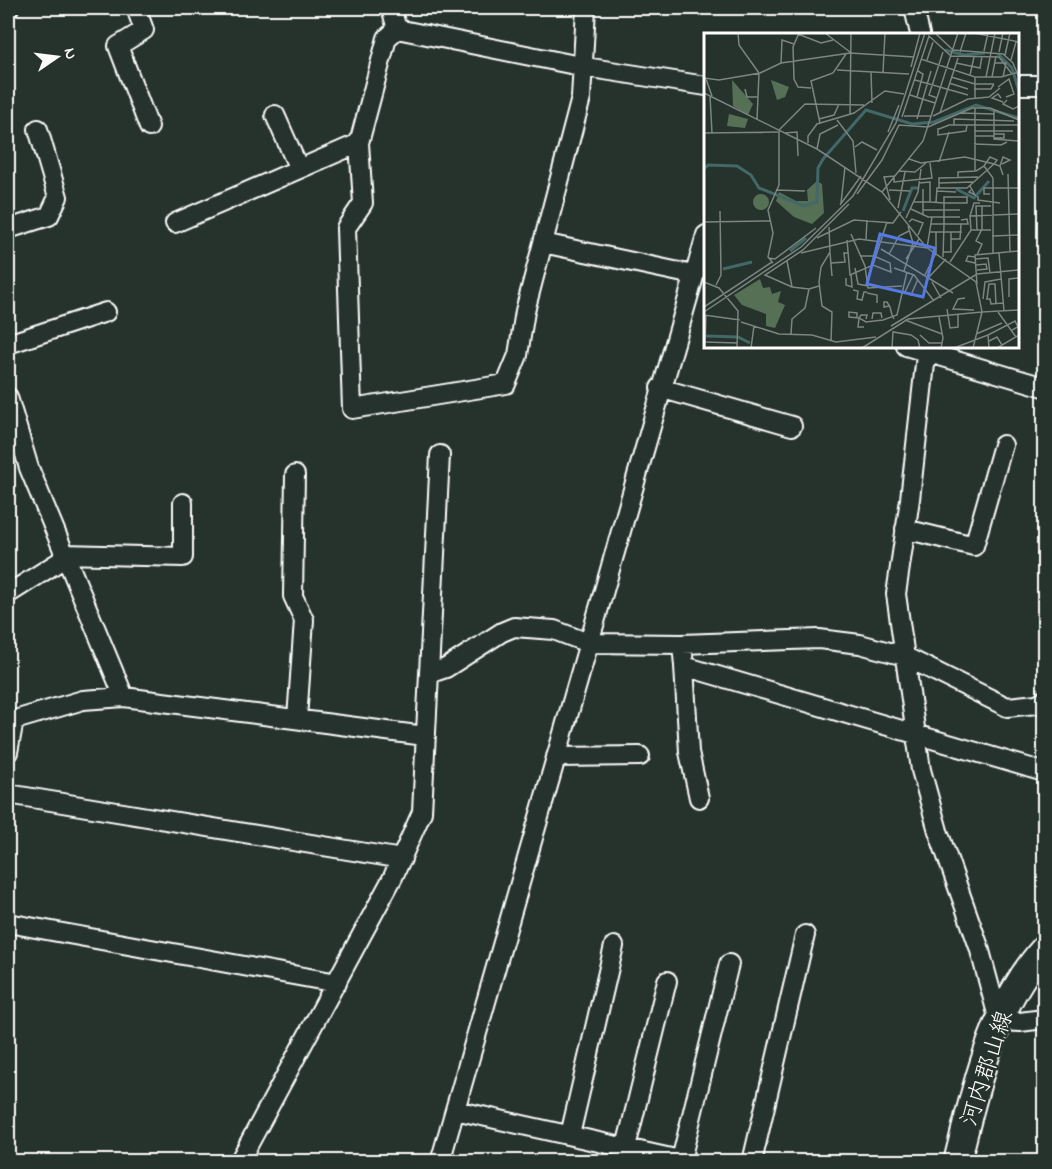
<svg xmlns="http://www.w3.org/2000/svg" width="1052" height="1169" font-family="'Indie Flower','Klee One',sans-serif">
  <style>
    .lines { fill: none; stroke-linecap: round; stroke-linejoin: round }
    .street-casing { stroke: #fff; stroke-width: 22 }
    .secondary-casing { stroke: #fff; stroke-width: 30 }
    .street { stroke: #26332d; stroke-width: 18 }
    .secondary { stroke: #26332d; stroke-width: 26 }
    .labels { text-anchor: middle; stroke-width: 4.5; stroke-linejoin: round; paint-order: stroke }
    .street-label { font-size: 24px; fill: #fff; stroke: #26332d }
    .inset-river { fill: none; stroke: #436867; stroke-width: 3 }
    .inset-road { fill: none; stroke: #7d8581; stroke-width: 1.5 }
    .view { fill: #567ae2; fill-opacity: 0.15; stroke: #567ae2; stroke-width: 3 }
    .inset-edge { fill: none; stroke: #fff; stroke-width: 3 }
  </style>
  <rect width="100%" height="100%" fill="#26332d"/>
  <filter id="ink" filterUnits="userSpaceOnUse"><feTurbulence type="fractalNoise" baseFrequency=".0167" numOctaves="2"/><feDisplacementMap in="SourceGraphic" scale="12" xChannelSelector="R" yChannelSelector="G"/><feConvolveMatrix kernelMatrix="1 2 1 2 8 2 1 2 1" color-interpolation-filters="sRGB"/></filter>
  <g filter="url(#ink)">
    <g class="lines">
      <defs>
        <path id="street" d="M8,8H9
          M136,8L144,30L118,46L149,127
          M391,8L397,29L387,38L359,143L363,203L346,228L352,409L506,384L518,355L525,311L581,98L586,8
          M914,8L920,34
          M397,29L585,67L706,86
          M1018,85H1044
          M275,115L299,169
          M175,223L359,143
          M8,229L49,216L58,197L38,129
          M543,243L693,275
          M8,344L106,312
          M906,346L1044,387
          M927,346L910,499L896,594L921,770L938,831L979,947L999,1021L1020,1022L1044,1019
          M660,388L792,426
          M8,397L29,468L124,697
          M295,475L293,596L304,620L297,719
          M905,529L974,546L1003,445
          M63,554L183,557V503
          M8,594L65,558
          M682,644L684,666L1044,772
          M684,666L689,752L699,798
          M431,673L446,668L502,632L514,627L554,630L588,643L682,644L819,639L860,644L904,656L1007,707L1037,704L1044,700
          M8,722L83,700L124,697L425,736
          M8,752L14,720
          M556,757L640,756
          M8,794L402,859
          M8,923L337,983
          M455,1110L689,1162
          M570,1135L614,946
          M626,1147L667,981
          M681,1160L729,964
          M239,1162L393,877L422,812L440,455
          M440,1162L706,235
          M752,1162L805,935"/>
        <path id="secondary" d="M957,1162C976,1087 992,1007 1044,949"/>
      </defs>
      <use href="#street" class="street-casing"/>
      <use href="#secondary" class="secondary-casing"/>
      <use href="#street" class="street"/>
      <use href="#secondary" class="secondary"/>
    </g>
  </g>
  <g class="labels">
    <g class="street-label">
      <text transform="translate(986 1068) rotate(-72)" y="8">河内郡山線</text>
    </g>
  </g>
  <g transform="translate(704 33)">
    <rect width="315" height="315" fill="#26332d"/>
    <path d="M28,47L49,71L44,82L29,73ZM67,47L85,54L81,64L73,67ZM25,81L44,86L41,95L23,93ZM113,148L118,151L120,180L108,191L90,184L72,168L75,159L92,168H104L103,157ZM49 169a8 8 0 1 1 16 0a8 8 0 1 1-16 0ZM56,246L59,255L66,254L68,261L77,258L74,269L81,272L71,295L62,293V281L38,272L30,262Z" fill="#567056"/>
    <path class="inset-river" d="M241,17L260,22L281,20M294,21L308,35L315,58M0,136L4,132L33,133L47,142L55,155L100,173L113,169L114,135L119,126L162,77L208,91L230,89L272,72L315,85M252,156L270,165L285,148M199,178L208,155H214M86,218L102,205M19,236L48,229M2,303L34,304L46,310"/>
    <path class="inset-road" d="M34,0L35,12L55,40L53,87M95,0L89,14L90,46L94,54L107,55M121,0L146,19M231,0L249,17L299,21L309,30L315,45M270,0L315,9M94,1L117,10L129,7M280,18L284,0M256,19L262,0M295,19L299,0M301,22L306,0M217,26L271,44H297L315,39M223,27L229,9M307,27L312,9M77,30L78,7L90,11M252,30L276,35L278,23M291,30H302L299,44M207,34L216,0M133,37L205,41M167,39L168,70M179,39L181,0M266,42L270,24M247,44L271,51H290M282,44L291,0M288,44L292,23M0,45L15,47L56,40L77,30L146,20L210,24M2,46L8,63M211,47L264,62M245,50L264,56M294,54L305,46L310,61L302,64M41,56L43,64H54M270,56H287L290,51M0,60L113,116L178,159L222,214L272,249L278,279L315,277M206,62L231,70M6,63L8,100M213,64L219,41L214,38M233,65L225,62L239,19M271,65V44M297,65L294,61L288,65L299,69M303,67L299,71L309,76L315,73M290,77V106L315,108M236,80L254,25M256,80L290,81M146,82L147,0M200,83H227M229,83L264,66L285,64L296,55M198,84L225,3L247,23L295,24L308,41M115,86L130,82L135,71M213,86L227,38M133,87L149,108L152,140M116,90L107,48L129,40L142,21M250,92V86L310,88M234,95V102L262,98L263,92M235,96L245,92H315M270,98H309M184,99L195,72M0,100L74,99M80,100L93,99L94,123M290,101H300V105H290M271,103H290M104,110V103L113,91L150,80L181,58L200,61M270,111L297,112L303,109M151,114L158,109L173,117M113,116L116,101L134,92M205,126L217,130L261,124L290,131L263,155H233L232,170M235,129L245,99M280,133L286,124L293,127L290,131L296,133L299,142M296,133L299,124L306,127L298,131M195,138L211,139L222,130M272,138L280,133L289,145M304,141L306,219M254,144V139L271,138V75M190,145V149L228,145L226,130M215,150L226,149V169M235,150L269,149M266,153L271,162L265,159L267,157M235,155V145L274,144M72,157L101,158M185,157L206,158M233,158L252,159M178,159L219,108L254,0M153,161L178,127L195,92L224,94L268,75H286L315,87M286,161H280V155H315M274,163V167L296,170M186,167L180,144L191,143M210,169H226L240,170H263V164H240V192L239,224M137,170L141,134M136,172L157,143M194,175L201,139M207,176L224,184H256M219,177H256M219,182V156M266,183L270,170H276M202,185L214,159L217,136M0,189L66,188M205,189L208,186L219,190L214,202M227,191H264L263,186L257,187M125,194L126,219L117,234L115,249L118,273L128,279L127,308M267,197L266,183L315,181M273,197L272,173H278M225,199H258M147,201L161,233L164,255L198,253M288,203L315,202M113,205L150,187L189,190L197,179M162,206L163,187M247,206H256L257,191M143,207L146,242L169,232L187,239L186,230L170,223H156M177,216L249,260M239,219H247V199M97,220L155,206L223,215L228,184M126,220L128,243M289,220V145M295,220L300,278M185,221L195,203L205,198M273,222L278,211L272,208L278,196V173H287M271,224L264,223L262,228L271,230M65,225L71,226L112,195M202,226L215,206M271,226L284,225L286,240M83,228L88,254M246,229L267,197H287M69,230L64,224L69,200L64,177L75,152V97L101,71L160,72M127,230L141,229L140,220H144M169,232L183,189M272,232L282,231L283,236L273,237M151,235L154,251L164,253M190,235L210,242L230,268M200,238L209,210L204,193M221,242L232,220V199M225,244L242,226M142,245V252L148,254L147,241M0,249L15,255L34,278L33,315M228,249L237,265M273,251L271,222L315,218M12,252L17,242L16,178M115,253L105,256L88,254L61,242L99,217L145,171M149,257L154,258L153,266L158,267L160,259H163M198,258L207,262L214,246M201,259L209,242M163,260L173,262V270M305,264V246L315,245M261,265L254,266L249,276L270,277M279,266L281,249L297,246M282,266H286L287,271L299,270M283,266L285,251H291L292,271M185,273L180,274V269H183L186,274L188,282L190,286M0,274L68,229M243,276L246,295L254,294V282M0,279L97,214L149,163L192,90L221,0M294,279L312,304M0,282L36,287M235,284L239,305L237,315M153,285V280L145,279V284L155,285L154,294H160M162,286L163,282H157L155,285L162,289L179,287L193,282L203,239M168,286L169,280H177L178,285M201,287L238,301M37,289L75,301L108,302L132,309L172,304M187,293L273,241L315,237M87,301L88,286L101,275L105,256M272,301L298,290M216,302L225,310H238M285,308L293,304L298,312M0,309L34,310M1,315L2,283M47,315L50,293M158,315L204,286L278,279M188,315L189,299L207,302L214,307L216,315M250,315L284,302M269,315L278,279M285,315L284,302L311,288L314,294L308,297M293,315L315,302"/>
    <path class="view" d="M176,201L231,215L219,264L163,251Z"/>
    <rect width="315" height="315" class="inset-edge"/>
  </g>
  <rect width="1052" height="1169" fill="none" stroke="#26332d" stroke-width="30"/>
  <rect x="15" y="15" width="1022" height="1139" fill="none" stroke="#fff" stroke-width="2" filter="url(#ink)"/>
  <g transform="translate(57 57) rotate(76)" stroke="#26332d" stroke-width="4.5" paint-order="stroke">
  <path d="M0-4.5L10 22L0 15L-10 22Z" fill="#ffffff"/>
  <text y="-9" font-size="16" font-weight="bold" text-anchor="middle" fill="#ffffff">N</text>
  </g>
</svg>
